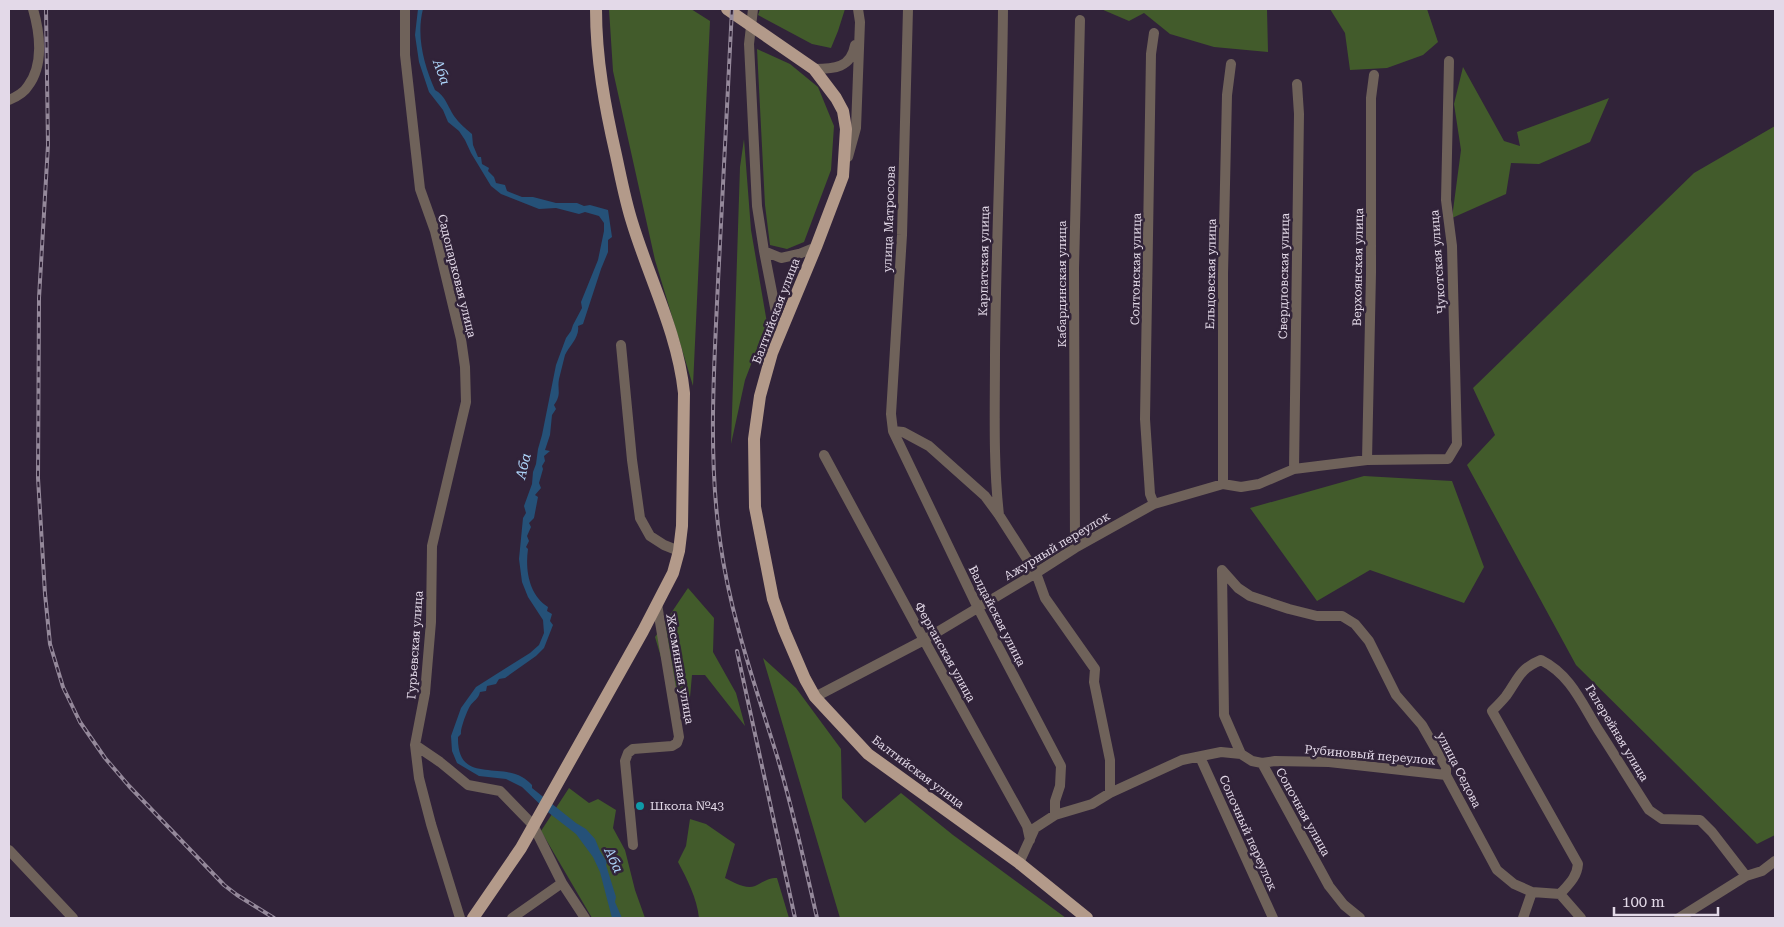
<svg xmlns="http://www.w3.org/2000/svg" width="1784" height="927" font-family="'Roboto Serif',serif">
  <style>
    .green { fill: #425b2b }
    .water { fill: #255178 }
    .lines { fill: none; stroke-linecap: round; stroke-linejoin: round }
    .minor { stroke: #6f625a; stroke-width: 10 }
    .major { stroke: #b39a8a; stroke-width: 12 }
    .rail-casing { stroke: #95899b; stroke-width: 4 }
    .rail { stroke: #312339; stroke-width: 2; stroke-dasharray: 5.5; stroke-linecap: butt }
    .culture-dot { fill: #0f9aa8; stroke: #312339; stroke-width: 2 }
    .labels { text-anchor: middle; stroke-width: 5; stroke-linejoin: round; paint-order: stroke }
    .street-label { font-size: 12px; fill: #e3d9e8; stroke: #312339 }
    .poi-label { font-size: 12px; fill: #e3d9e8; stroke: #312339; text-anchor: start }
    .water-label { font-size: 14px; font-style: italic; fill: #aed5fa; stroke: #312339 }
  </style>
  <rect width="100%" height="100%" fill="#312339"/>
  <path class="green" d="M609,9H691L710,21L693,386L655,260L613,71Z
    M760,9H845L838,31L831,48L812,44L758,15Z
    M1101,9H1267L1268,52L1214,47L1170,34L1144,13L1129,21Z
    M1330,9H1427L1438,42L1423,55L1387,68L1350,70L1345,33Z
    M757,49L790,64L818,87L834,126L831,170L804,242L787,249L770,245L765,205Z
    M1463,67L1504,141L1520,146L1517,132L1609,98L1590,142L1539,164L1511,163L1506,194L1452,218L1461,150L1454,104Z
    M1775,126V835L1757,844L1576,665L1467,465L1495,435L1473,388L1694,173Z
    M744,139L751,230L767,323L745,380L731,444L740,167Z
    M1364,476L1452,481L1484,567L1464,603L1370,570L1317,601L1250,508Z
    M688,588L714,618L713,652L736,693L745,726L705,675H692L690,697L669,684L655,637Z
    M763,658L796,688L841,749L842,798L865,823L901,793L953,835L1066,918H840Z
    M569,788L589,803L598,799L616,810L613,828L625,850L635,890L645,918H592L541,831Z
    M690,819L706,824L735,844L725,878C733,882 746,890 755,886C764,882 767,878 777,878L789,918H699C697,898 687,879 678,862L686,846Z"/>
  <path class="water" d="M418,9H423C416,36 424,65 435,90C445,95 448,107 454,116C459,123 465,128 472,134L473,145L478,157H481L482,164L489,168L488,171L494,177L496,183L505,185L507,191L522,197H533L556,203H577L584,206L590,205L608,210L612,237L608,240V252L601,269L583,324L578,326C580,337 569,346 565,355C563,363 561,371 559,379C557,390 562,394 554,405L556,409L552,415L550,435L545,450L550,451L544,456L545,461L542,466L543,469L539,483L541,488L535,495L538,497L534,518L529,523L531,527L527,536L529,541L526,547L528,549C525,570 529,595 548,607L547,611L552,614L550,621L553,625L544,648L536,656L505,678L499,679L496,684L487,686L486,691L480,692C478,700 474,700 470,706C467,711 460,729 461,734L458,737C457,783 497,763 522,777C526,779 529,782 532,785V788L576,823L586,829L595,839L600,851L607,862L606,865L616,897L615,902L622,918H612L600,872L593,857L576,834L549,813L522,787L506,779L479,776L457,763L452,751L451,736L461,708L476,687L530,653L539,645L544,633L543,620L528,597L522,582L519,559L523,518L526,513L524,506L532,484L533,472L536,464L538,449L542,435L556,365L566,338L571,331L573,325L582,308L581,302L598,260L604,231V223L599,216L585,212L579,214L556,208L539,209L501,194L491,186L471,153L465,140L459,131L448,122L443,110L429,92L419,62L415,35Z"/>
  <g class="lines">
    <path class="minor" d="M405,9V55L420,189L435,231L461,339L465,367L466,402L432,546L431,622L425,693L415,745L419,778L431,824L460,918
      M753,9L749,44L757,206L764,251L780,333
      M908,9L902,235L891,414L893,431L978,608L1061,766L1060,786L1055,801V815
      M814,69C834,69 851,68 855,45
      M9,100C16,97 24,93 28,86C44,65 40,33 33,9
      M848,157L856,128L860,22L858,9
      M764,251L781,258L799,254L816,247
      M621,345L632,460L640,518L650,536L664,545L679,551
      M893,431L903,432L929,446L985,496L999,515L1036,573L1045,598L1095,669L1094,682L1110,760V793
      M824,455L924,640L1027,826L1030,840
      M1367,460L1371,273V98L1374,75
      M1294,469L1299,114L1297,84
      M1223,484V274L1227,95L1231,64
      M1154,504L1150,494L1145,419L1151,54L1154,33
      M999,515C993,462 995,408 995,355C996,239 1002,124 1003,9
      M1075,548L1074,269L1080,20
      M1222,570L1238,588L1250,596L1289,609L1317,616H1342L1355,624L1369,641L1396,695L1422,725L1446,767V775L1497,870L1514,884L1532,892L1560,894L1581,918
      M1222,570L1224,715L1241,754L1252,761L1262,763L1329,886L1344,905L1360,918
      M815,697L924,640L1036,573L1075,548L1154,504L1223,484L1241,487L1259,484L1294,469L1367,460L1448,459L1457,444L1452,246L1446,200L1449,61
      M415,745L440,762L468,785L500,791L533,825L562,883L585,918
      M1200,757L1273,918
      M1262,763L1275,761L1329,762L1446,775
      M633,845L625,761L628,753L633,749L672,746L677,743L679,737L657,604
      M9,850L73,918
      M1019,863L1035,828L1055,815L1092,804L1110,793L1182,760L1221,752L1241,754
      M1560,894C1569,884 1577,877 1578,864L1492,711C1497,706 1502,701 1506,696C1519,678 1519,669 1541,660C1571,675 1582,704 1599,731C1616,757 1632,784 1649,810L1662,819L1700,820L1712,832L1746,876
      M512,918L562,883
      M1523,918L1532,892
      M1679,918L1746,876L1762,871L1775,861"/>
    <path class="major" d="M727,9L814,69L836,98L843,111L846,129L843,176L816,247L772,353L760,396L754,439L755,507L773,599L784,630L805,679L815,697L868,754L1019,863L1087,918
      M473,918L521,848L643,631L673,573L679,551L682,526L684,393C678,334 649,278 632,222C625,200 621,178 616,155C605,107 596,59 596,9"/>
    <defs>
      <path id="rail" d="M46,9L48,145L39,298L38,478L45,594L50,644L63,687L80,722L105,758L129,786L224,885L237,895L274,918
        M732,9C727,100 723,191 718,282C714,369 708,455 720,541C730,615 755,685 777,756C793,810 805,864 817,918
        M737,651L795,918"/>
    </defs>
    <use href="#rail" class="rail-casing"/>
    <use href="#rail" class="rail"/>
  </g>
  <circle class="culture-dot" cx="640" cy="806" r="5"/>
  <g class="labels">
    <g class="street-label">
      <text transform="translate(889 219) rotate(-88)" y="4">улица Матросова</text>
      <text transform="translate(984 261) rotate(-89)" y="4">Карпатская улица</text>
      <text transform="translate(1438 262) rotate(-94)" y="4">Чукотская улица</text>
      <text transform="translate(1358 267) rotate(-89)" y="4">Верхоянская улица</text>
      <text transform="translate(1136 269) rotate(-89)" y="4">Солтонская улица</text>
      <text transform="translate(1211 274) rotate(-89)" y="4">Ельцовская улица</text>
      <text transform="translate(457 276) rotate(76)" y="4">Садопарковая улица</text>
      <text transform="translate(1284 276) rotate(-89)" y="4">Свердловская улица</text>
      <text transform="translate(1062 284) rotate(-90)" y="4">Кабардинская улица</text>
      <text transform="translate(776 311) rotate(-69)" y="4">Балтийская улица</text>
      <text transform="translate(1057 546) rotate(-31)" y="4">Ажурный переулок</text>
      <text transform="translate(997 616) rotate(63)" y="4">Валдайская улица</text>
      <text transform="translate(415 645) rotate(-86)" y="4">Гурьевская улица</text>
      <text transform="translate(945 652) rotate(61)" y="4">Ферганская улица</text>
      <text transform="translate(680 669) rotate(80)" y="4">Жасминная улица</text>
      <text transform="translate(1617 733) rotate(59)" y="4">Галерейная улица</text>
      <text transform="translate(1370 755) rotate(5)" y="4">Рубиновый переулок</text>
      <text transform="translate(1459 770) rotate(63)" y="4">улица Седова</text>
      <text transform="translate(918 772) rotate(37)" y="4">Балтийская улица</text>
      <text transform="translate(1303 812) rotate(61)" y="4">Сопочная улица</text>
      <text transform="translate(1248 833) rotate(66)" y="4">Сопочный переулок</text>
    </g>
    <g class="poi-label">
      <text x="650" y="810">Школа №43</text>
    </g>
    <g class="water-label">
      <text transform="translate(442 72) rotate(70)" y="5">Аба</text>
      <text transform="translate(523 466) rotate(-77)" y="5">Аба</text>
      <text transform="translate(614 860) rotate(65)" y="5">Аба</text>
    </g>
  </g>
  <rect width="1784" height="927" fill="none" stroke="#e3d9e8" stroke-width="20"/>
  <path d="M1614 907v8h104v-8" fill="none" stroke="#e3d9e8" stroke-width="2.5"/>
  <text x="1622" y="907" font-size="15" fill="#e3d9e8" stroke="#312339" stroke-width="4" paint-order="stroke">100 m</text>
</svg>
